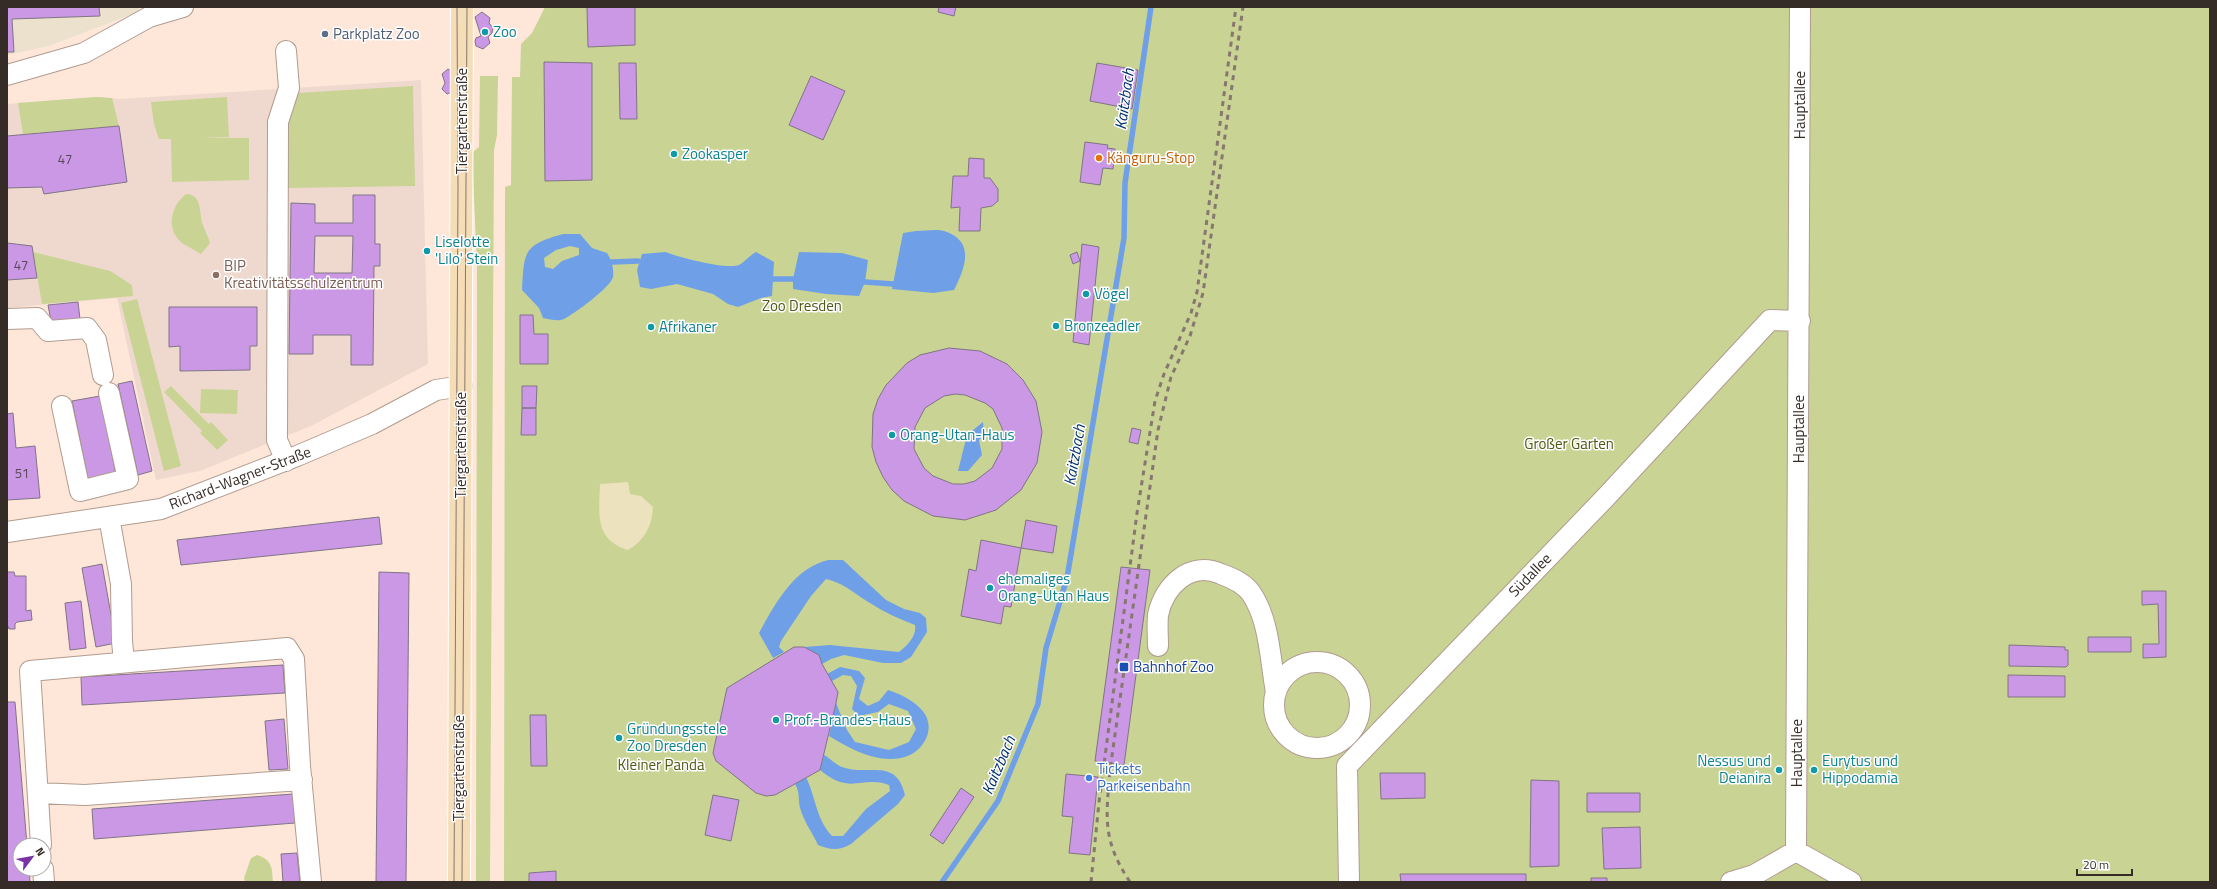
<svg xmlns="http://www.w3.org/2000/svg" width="2217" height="889" font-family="'Titillium Web',sans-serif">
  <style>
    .commercial { fill: #ebe1cc }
    .education { fill: #efd9ce }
    .green { fill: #c9d394 }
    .sand { fill: #ece2bd }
    .water { fill: #6fa0e7; fill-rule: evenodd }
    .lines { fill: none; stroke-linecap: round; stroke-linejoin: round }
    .stream { stroke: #6fa0e7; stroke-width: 5.5 }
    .building { fill: #ca98e4; stroke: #807486; fill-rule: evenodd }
    .minor-casing { stroke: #b19c8f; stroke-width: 22 }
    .major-casing { stroke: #fff; stroke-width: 24 }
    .minor { stroke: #fff; stroke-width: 20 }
    .major { stroke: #f5ddb8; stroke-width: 22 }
    .tram { stroke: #86776f; stroke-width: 1 }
    .rail { stroke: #86776f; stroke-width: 3; stroke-dasharray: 5 5; stroke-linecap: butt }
    .culture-dot { fill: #0f9aa8; stroke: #fff; stroke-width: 1.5 }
    .service-dot { fill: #5c6f8a; stroke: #fff; stroke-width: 1.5 }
    .food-dot { fill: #e8710a; stroke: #fff; stroke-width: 1.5 }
    .education-dot { fill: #8d6e63; stroke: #fff; stroke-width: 1.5 }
    .transit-dot { fill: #1a4fb4; stroke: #fff; stroke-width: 1.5 }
    .shop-dot { fill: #3f7fe0; stroke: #fff; stroke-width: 1.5 }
    .labels { text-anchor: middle; stroke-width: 3; stroke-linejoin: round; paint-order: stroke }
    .number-label { font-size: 13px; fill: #5a4756 }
    .culture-label { font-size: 15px; fill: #0d838f; stroke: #fff; text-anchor: start }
    .service-label { font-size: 15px; fill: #4e5e75; stroke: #fff; text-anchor: start }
    .street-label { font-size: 15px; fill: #352c27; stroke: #fff }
    .food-label { font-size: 15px; fill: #c56008; stroke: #fff; text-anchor: start }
    .education-label { font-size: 15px; fill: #785e54; stroke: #fff; text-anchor: start }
    .park-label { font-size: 15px; fill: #525916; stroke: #fff }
    .transit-label { font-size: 15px; fill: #164399; stroke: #fff; text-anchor: start }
    .shop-label { font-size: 15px; fill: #366cbe; stroke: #fff; text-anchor: start }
    .water-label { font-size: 16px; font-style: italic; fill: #00316f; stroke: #fff }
  </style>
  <rect width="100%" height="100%" fill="#fee7d9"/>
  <path class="commercial" d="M7,7H138L140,11L49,46L7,55Z"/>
  <path class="education" d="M421,80L428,364L311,426L200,471L156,480L117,298L7,308V104L96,97L119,99Z"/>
  <path class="green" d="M545,7H2210V882H504L505,187L511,185L512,77H520L521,44L532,33Z
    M480,76H498L497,135L494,150L490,882H476L477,265L472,153L479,147Z
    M413,86L415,186L288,188V124L297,93Z
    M96,97L112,98L119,126L23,134L18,103Z
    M227,97L229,137L200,138H249V180L172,182L171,139H159L154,124L151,102Z
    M186,194C202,195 199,210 202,222C204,229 208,236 210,243L201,254C195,250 188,247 182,243C165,229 171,206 186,194Z
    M33,252L110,271L132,285L133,296L42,304Z
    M137,299L181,466L164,471L121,303Z
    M171,386L209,424L211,422L228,440L217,450L200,433L202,431L164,392Z
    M201,389L238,390L237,414L200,413Z
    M257,855C273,860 272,869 273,882H245L244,878L251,858Z"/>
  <path class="sand" d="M628,482L630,494L641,496L653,507C652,526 645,540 628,550C594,540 599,513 600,484Z"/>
  <path class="water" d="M916,231C924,231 936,229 944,231C976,241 965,268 954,290L933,293L892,289L903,233Z
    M563,234H580L592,248L607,253C612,261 614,268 613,277C611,287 574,314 564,319C558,322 550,319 543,318L539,308L522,290C524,252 523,245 563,234ZM570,246L579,248V255L562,261L553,269L545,267L544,258L556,250Z
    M665,252C679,257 726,270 739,265C745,262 750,255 756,252L774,262L772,296L761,298L738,307L728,304L713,294L677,284L651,289L640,287L637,270L642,254Z
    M799,252L842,253L868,260L865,282L859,296L826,294L793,289V279Z
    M983,422L984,436L979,440L982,455L968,471H958L967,435Z
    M828,560H843L886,600L904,609L920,613L926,618L927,632L911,657L901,663H883L844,655L831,659L822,664L819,655L804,647L830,645L899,652C907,646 917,636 915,625C899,619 884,612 870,603C853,593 846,584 826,579L811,596L781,641L779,647L784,652L773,658L759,633C775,604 794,568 828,560Z
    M840,667L859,671L865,678L859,699L868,706L879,701L888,690C900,694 911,699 920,708C939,726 924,754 901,758C875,763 849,748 829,736L836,703L847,730L855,742L889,750L909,742L916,729L908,711L889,704L878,712L859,716L852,709L857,686L851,676L843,675L832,681L827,674Z
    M824,755C830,758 836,765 842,767C867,777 896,756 905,795L898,804L851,844C839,851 831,850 818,845C813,834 805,823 801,811C797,800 801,794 795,784L806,777C816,798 816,819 832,836H843L866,809L890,791L889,785C861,775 851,796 820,770Z"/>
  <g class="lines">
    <path class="stream" d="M612,262L638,261
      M773,279H793
      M865,282L893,284
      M942,882L998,801L1038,704L1046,648L1067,578L1124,238L1125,183L1151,7"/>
  </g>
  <path class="building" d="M7,7H99L100,16L12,19L14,52H7Z
    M587,7H635V45L588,47Z
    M939,7H956L954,16L938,12Z
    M482,12L490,18L489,23L493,28L492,33L488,37L490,43L483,49L476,46L475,41L476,38L481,36L475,17Z
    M544,62L592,63V180L545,181Z
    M619,63H636L637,119H620Z
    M1097,63L1138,70L1132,109L1090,101Z
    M448,69L451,71L452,80L450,82L453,88L452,92L447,94L442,89L445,83L442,74Z
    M811,76L845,91L823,140L789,125Z
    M119,126L127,182L44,194L42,187L7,188V136Z
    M1085,142L1108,145L1107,148L1115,149L1113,169L1103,168L1100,185L1080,182Z
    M969,158L984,159V178H990L998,189V201L992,206L981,208L980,231H959L960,207L951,208L953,176H968Z
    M353,195H375V244H380V266H374L373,365H351V335H313V354H289L291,203L315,204V223H353ZM315,236H353L352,273H314Z
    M7,243L32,246L37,278L7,280Z
    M1082,244L1099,247L1089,345L1073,342Z
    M1077,252L1080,261L1073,264L1070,255Z
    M78,302L80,319L51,321L48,305Z
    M169,307H257V346H250V370L180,371V346L169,347Z
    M520,315H533L534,334H548V364H520Z
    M949,348L980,351L1007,364L1023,380L1036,401L1042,432L1037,463L1021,490L996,510L965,520L933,516L904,501L892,490L883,477L876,462L872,447L873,414L878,399L886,385L907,363L920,355ZM955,394L965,395L985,403L993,409L1002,428V449L992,468L975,481L964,484H953L933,476L924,468L914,449L915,427L925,408L944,396Z
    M132,381L152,471L138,475L118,384Z
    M522,386H537L536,408H522Z
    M100,396L117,479L89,485L72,401Z
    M522,408H536V435H521Z
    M13,413L16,448L35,446L40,498L7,500V414Z
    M1132,428L1141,430L1138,444L1129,442Z
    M379,517L382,544L181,565L177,540Z
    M1026,520L1057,526L1053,553L1021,548Z
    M981,540L1021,548L1011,607L1004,606L1001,624L961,616L969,569L976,571Z
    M102,564L116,643L96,647L82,568Z
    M1121,567L1150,570L1124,765L1095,761Z
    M7,572H14L15,576H26V611L31,610L32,620L17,622L15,624V629H9L7,624Z
    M379,572L409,573L406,882H376Z
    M2142,591H2166V657L2143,658V644H2159L2158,604L2142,605Z
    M81,601L86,648L70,650L65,603Z
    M2088,637H2131V652H2088Z
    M2009,645L2065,647V650H2068V665L2066,667L2009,666Z
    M794,647H804L819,655L822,664L838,692L836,703L820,770L775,795L766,796L756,793L716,761L713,753L727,688Z
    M283,665L285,693L82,705L81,677Z
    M2008,675L2065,676V697H2008Z
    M7,702H15L27,845H20V869H29L30,882H7Z
    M530,715H546L547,766H531Z
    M284,719L288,769L269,770L265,721Z
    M1380,773H1425V798L1381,799Z
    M1066,774L1098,777L1090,855L1069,853L1073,817L1062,816Z
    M1531,780L1559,781V866L1530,867Z
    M961,788L974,797L943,844L930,835Z
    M1587,793H1640V812H1587Z
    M293,794L295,823L94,839L92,809Z
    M713,795L739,800L731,841L705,835Z
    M1640,827L1641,868L1604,869L1602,828Z
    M297,853L300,882H283L281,854Z
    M556,871V882H529V873Z
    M1400,874H1526V882H1401Z
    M1591,878H1607V882H1591Z"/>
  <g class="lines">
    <defs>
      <path id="minor" d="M286,51L289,88L278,122L277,440L286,461
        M7,75L84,53L149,17L183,7
        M7,319L37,318L48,331L87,328L96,340L103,375
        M62,406L80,491L128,479L109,393
        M109,517L121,584L122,641L124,662
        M7,532L161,509L297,456L372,424L436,390L462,386
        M1158,646C1158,636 1157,625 1158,615C1164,586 1190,560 1221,574C1232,578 1244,583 1251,593C1270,621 1270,660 1276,692
        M1274 705a43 43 0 1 1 86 0a43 43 0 1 1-86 0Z
        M38,793L85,795L302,780
        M41,845L30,671L287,648L294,659L300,766L311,882
        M1796,851L1800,7
        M1796,851L1851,882
        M43,869L44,882
        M1349,882L1347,766L1606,497L1770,320L1800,321
        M1731,882L1754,875L1796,851"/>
      <path id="major" d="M459,882L462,7"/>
    </defs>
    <use href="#minor" class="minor-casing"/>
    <use href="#major" class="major-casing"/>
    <use href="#minor" class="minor"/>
    <use href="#major" class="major"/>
    <path class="tram" d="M454,882L458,187L457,7
      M462,882L467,7"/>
    <path class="rail" d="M1091,882L1099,802L1137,513L1155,401L1164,374L1191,313L1197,292L1236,7
      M1130,882C1102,840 1106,818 1110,770L1158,430L1171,377L1190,336L1203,293L1243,7"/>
  </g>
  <g class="culture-dot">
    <circle cx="485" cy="32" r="4"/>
    <circle cx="674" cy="154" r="4"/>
    <circle cx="427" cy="251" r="4"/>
    <circle cx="1086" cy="294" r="4"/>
    <circle cx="1056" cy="326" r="4"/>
    <circle cx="651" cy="327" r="4"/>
    <circle cx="892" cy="435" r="4"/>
    <circle cx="990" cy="588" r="4"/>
    <circle cx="776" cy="720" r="4"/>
    <circle cx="619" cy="738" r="4"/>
    <circle cx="1779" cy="770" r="4"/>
    <circle cx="1814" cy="770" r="4"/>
  </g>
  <circle class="service-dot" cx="325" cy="34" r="4"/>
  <circle class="food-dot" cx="1099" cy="158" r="4"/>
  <circle class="education-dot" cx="216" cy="275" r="4"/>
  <rect class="transit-dot" x="1119" y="662" width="10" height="10" rx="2"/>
  <circle class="shop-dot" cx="1089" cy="778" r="4"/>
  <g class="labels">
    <g class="number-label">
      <text x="65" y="164">47</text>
      <text x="21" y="270">47</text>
      <text x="22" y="478">51</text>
    </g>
    <g class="culture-label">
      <text x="493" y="37">Zoo</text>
      <text x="682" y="159">Zookasper</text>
      <text x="435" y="247">Liselotte<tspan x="435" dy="17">'Lilo' Stein</tspan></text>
      <text x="1094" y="299">Vögel</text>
      <text x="1064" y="331">Bronzeadler</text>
      <text x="659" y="332">Afrikaner</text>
      <text x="900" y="440">Orang-Utan-Haus</text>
      <text x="998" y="584">ehemaliges<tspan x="998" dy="17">Orang-Utan Haus</tspan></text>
      <text x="784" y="725">Prof.-Brandes-Haus</text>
      <text x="627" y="734">Gründungsstele<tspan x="627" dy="17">Zoo Dresden</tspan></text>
      <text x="1771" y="766" text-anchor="end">Nessus und<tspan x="1771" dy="17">Deianira</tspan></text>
      <text x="1822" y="766">Eurytus und<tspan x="1822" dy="17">Hippodamia</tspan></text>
    </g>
    <g class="service-label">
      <text x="333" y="39">Parkplatz Zoo</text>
    </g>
    <g class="street-label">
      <text transform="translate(1800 105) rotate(-90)" y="5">Hauptallee</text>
      <text transform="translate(462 121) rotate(-90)" y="5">Tiergartenstraße</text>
      <text transform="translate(1799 429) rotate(-90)" y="5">Hauptallee</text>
      <text transform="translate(461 445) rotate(-90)" y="5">Tiergartenstraße</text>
      <text transform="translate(240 478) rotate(-21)" y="5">Richard-Wagner-Straße</text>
      <text transform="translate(1530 575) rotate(-46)" y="5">Südallee</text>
      <text transform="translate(1797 753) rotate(-90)" y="5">Hauptallee</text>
      <text transform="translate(459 768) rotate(-90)" y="5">Tiergartenstraße</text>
    </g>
    <g class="food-label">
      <text x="1107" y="163">Känguru-Stop</text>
    </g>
    <g class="education-label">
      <text x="224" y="271">BIP<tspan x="224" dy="17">Kreativitätsschulzentrum</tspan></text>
    </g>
    <g class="park-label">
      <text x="802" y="311">Zoo Dresden</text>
      <text x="1569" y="449">Großer Garten</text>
      <text x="661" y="770">Kleiner Panda</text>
    </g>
    <g class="transit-label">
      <text x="1133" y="672">Bahnhof Zoo</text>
    </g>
    <g class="shop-label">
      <text x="1097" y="774">Tickets<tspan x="1097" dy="17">Parkeisenbahn</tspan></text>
    </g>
    <g class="water-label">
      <text transform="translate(1124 99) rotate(-82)" y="6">Kaitzbach</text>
      <text transform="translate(1074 455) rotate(-80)" y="6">Kaitzbach</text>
      <text transform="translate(998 765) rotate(-67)" y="6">Kaitzbach</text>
    </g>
  </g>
  <rect width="2217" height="889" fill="none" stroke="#352c27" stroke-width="16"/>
  <g transform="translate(32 857) rotate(58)"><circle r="19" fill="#ffffff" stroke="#aeaba9"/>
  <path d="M0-3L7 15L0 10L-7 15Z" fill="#7933a6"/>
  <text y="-6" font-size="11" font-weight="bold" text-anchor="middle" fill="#352c27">N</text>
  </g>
  <path d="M2077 869v6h55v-6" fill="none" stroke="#352c27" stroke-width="2"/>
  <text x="2083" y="869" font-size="12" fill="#352c27" stroke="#ffffff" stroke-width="3" paint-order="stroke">20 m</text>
</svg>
